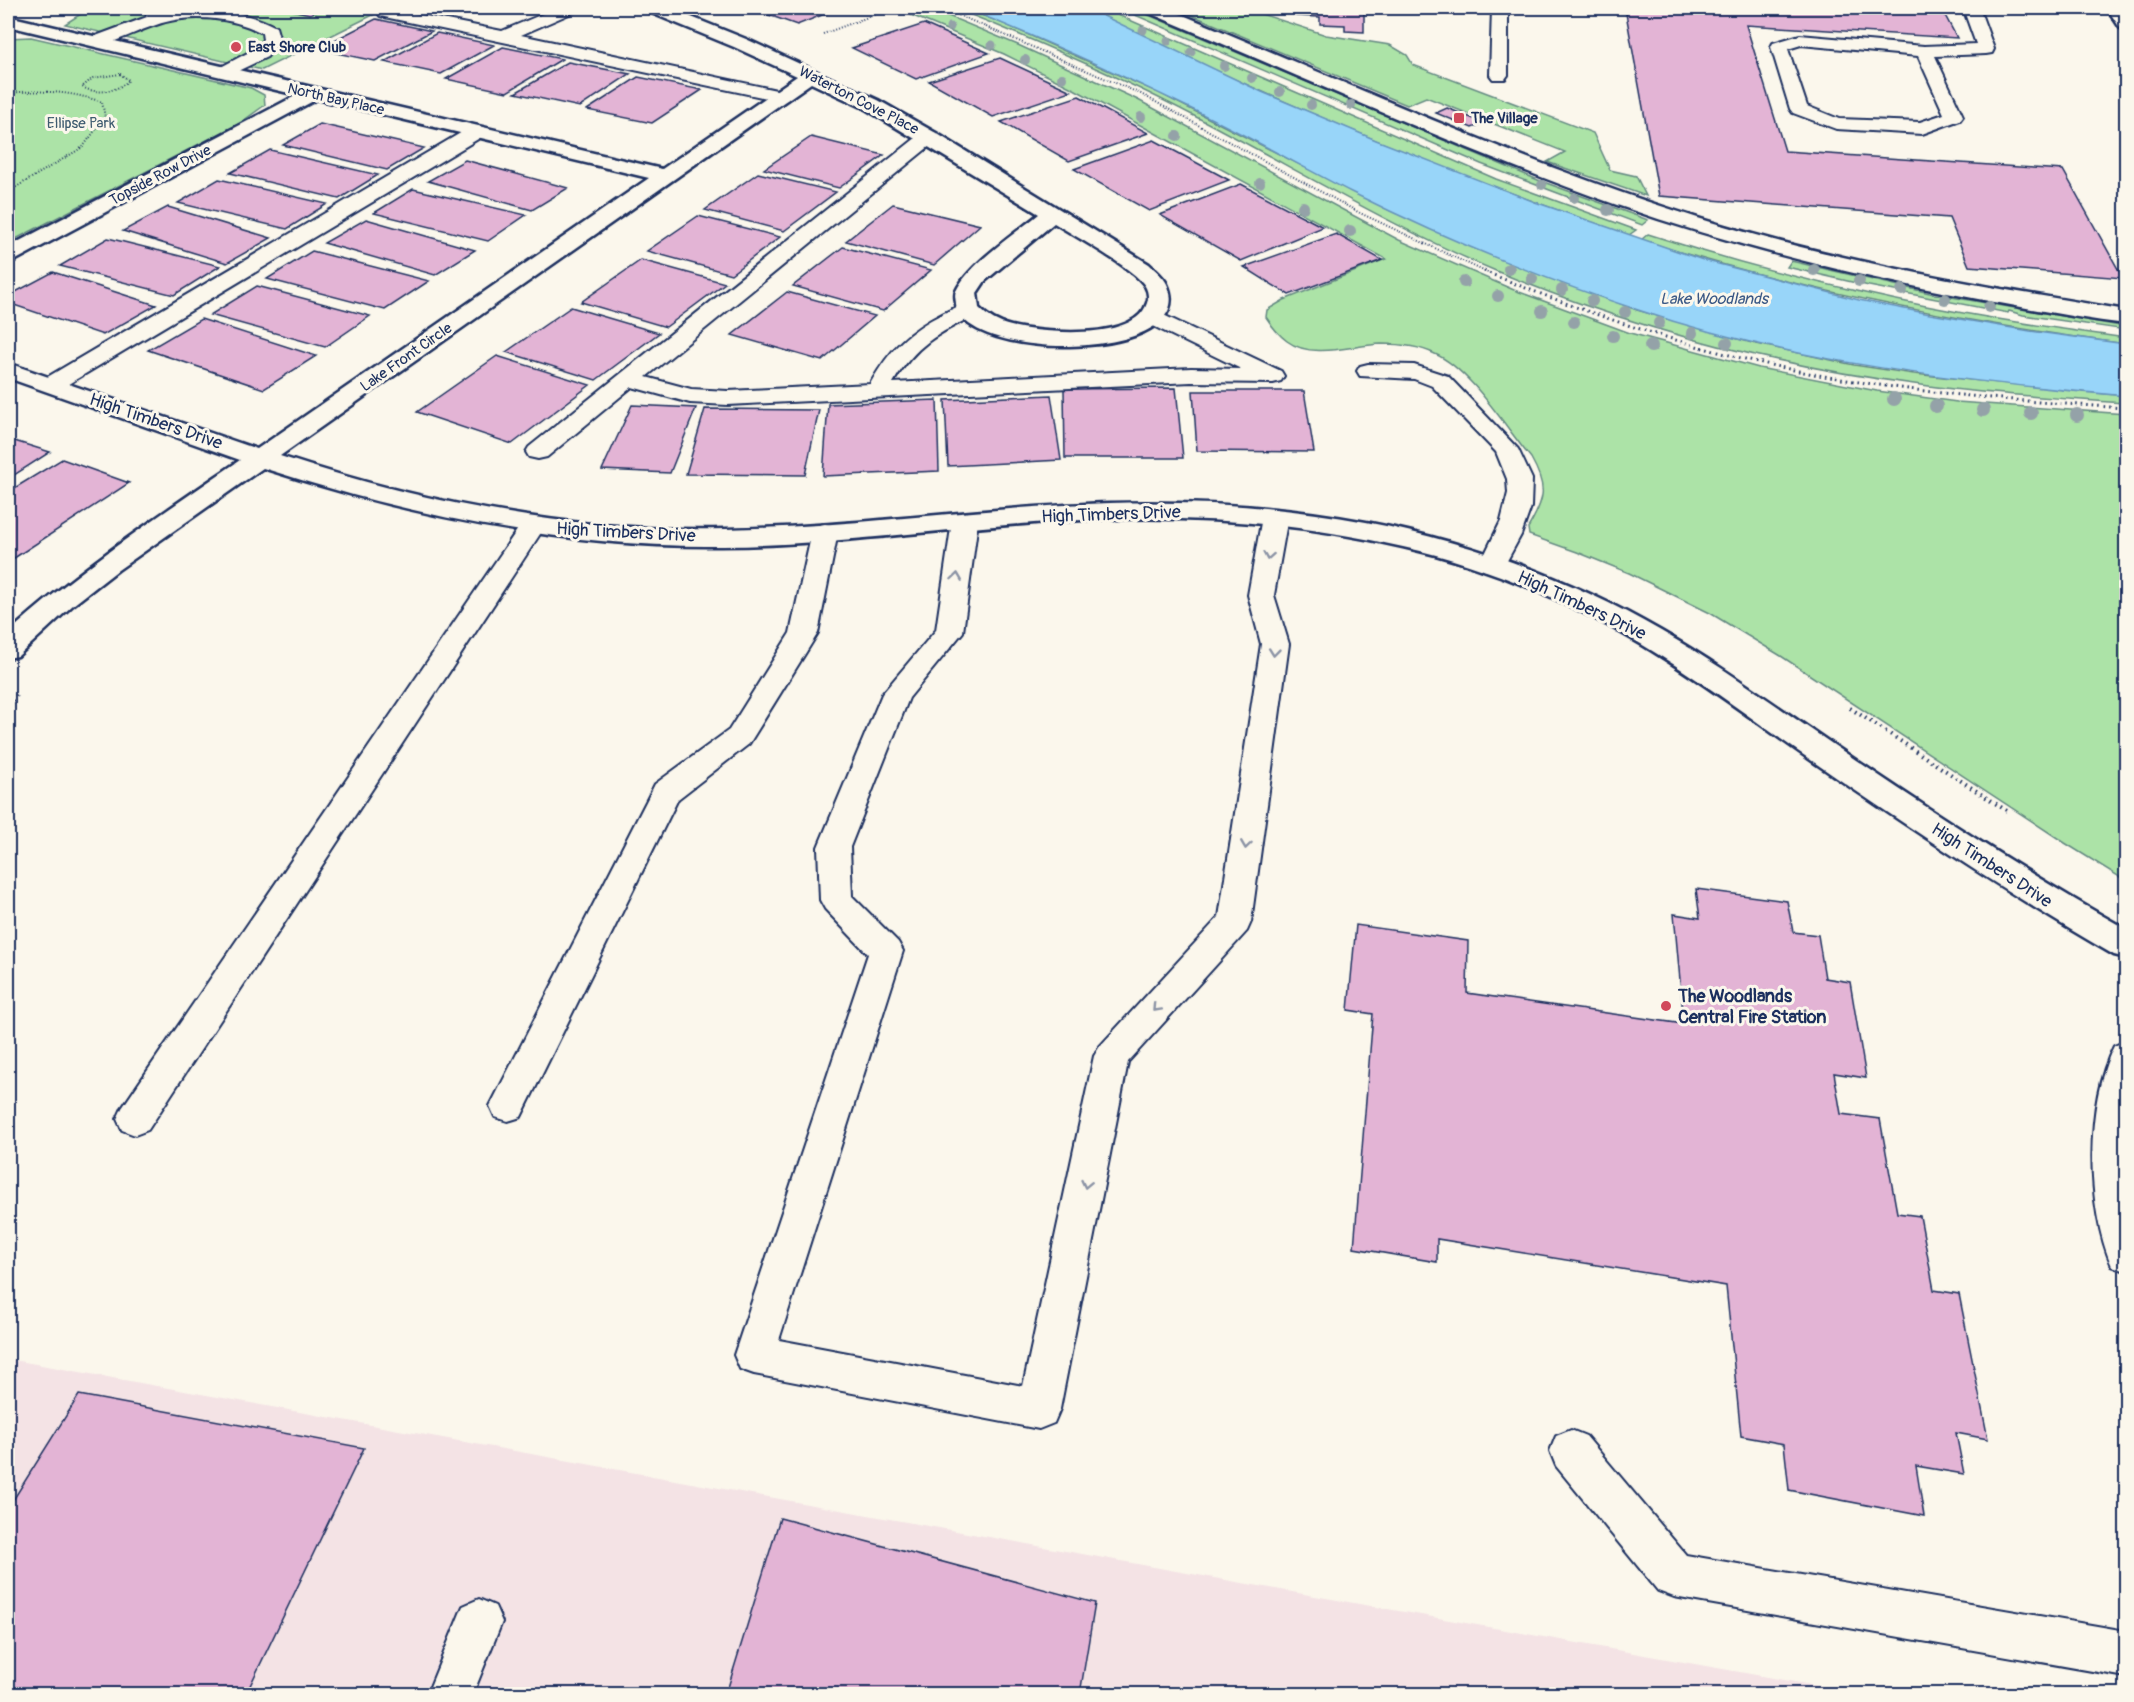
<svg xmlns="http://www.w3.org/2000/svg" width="2134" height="1702" font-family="Pangolin,sans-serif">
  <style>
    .built { fill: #f4e3e5 }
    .green { fill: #ace3a7; stroke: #648982; stroke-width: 1.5 }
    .water { fill: #98d5f9; stroke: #6693bb; stroke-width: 1.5 }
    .building { fill: #e3b4d5; stroke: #1b2f5e; stroke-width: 1.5 }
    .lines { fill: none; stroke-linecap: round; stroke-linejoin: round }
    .service-casing { stroke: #1b2f5e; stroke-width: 4 }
    .pedestrian-casing { stroke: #1b2f5e; stroke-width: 5 }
    .minor-casing { stroke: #1b2f5e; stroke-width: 5 }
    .secondary-casing { stroke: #1b2f5e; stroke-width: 5 }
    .path-far2 { stroke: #1b2f5e; stroke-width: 2; stroke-dasharray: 1 2; stroke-linecap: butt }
    .path-far1 { stroke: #1b2f5e; stroke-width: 3; stroke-dasharray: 1.5 4; stroke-linecap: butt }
    .path { stroke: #1b2f5e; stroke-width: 4; stroke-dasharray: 1.5 4.5; stroke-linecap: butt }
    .service { fill: #fbf7ec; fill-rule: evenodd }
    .pedestrian { fill: #fbf7ec; fill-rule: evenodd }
    .minor { fill: #fbf7ec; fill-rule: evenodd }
    .secondary { fill: #fbf7ec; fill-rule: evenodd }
    .tree { fill: #94a2a8 }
    .oneway { stroke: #8b93a5 }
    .poi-dot { fill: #d1495b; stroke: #fbf7ec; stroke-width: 2 }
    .labels { text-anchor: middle; stroke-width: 6; stroke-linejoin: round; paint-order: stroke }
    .far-poi-label { font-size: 15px; font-weight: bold; fill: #1b2f5e; stroke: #fbf7ec; text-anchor: start }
    .far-street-label { font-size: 15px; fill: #1b2f5e; stroke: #fbf7ec }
    .far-park-label { font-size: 15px; fill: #3f5c70; stroke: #fbf7ec }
    .far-water-label { font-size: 16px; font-style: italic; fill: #3a5885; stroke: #fbf7ec }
    .street-label { font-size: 18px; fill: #1b2f5e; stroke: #fbf7ec }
    .poi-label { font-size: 18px; font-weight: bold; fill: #1b2f5e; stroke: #fbf7ec; text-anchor: start }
  </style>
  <rect width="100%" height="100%" fill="#fbf7ec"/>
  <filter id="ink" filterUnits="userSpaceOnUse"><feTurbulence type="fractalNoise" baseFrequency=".0167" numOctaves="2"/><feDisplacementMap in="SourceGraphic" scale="12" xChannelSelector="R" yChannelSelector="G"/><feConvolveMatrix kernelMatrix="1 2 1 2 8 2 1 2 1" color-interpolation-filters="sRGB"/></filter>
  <g filter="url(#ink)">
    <path class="built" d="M8,1359L1231,1581L1862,1694H8Z"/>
    <path class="green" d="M90,8H387L262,70L65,24Z
      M894,8H929L1018,45L1138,100L1399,240L1514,290L1630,333L1759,368L1877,391L1957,402L2126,414V881L2065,843L1781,656L1710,613L1629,573L1577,552L1529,535L1528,528C1545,499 1548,488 1531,458C1506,428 1470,369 1435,354C1419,346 1399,344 1381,344C1353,345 1312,360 1287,341C1279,335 1271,325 1266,317L1267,310L1284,300L1386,259L1074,89L1004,54Z
      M954,8H964L1004,24L1159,93L1391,211L1500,258L1637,310L1752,343L1854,365L1914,374L2126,396V403C2055,398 1984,394 1914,384C1770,365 1630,327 1496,271C1394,228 1298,170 1200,119C1120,77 1037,41 954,8Z
      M1087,8H1102L1496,179L1636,230L1629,235C1444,172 1261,97 1087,8Z
      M1119,8H1132L1538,180L1648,220L1642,225L1481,164Z
      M1175,8H1243L1326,35L1390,45L1407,55L1413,65L1593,133L1610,170L1636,176L1646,196L1547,162L1565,152L1426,97L1407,105Z
      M31,37L251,88L264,95L265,105L240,123L8,243V38Z
      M1648,234C1719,257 1791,277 1865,293C1951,313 2039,326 2126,338V344C1961,322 1800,291 1641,240Z
      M1791,261L1934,294L2126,327V330L2023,315L2009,311L2008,313L1869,286L1787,267Z"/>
    <path class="water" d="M964,8H1087L1262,92L1376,140L1535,202L1703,260L1859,300L1930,314L2030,331L2126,344V396C1960,381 1798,364 1638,310C1540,278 1443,238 1351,192C1301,166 1253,139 1202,114C1124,76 1045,40 964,8Z"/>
    <path class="building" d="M281,8H325L310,14Z
      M460,8H500L484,14Z
      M749,8H840L797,25Z
      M1297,8H1364V32L1345,31V25L1320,24V17L1296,16Z
      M1625,8H1941L1957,38L1746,25L1785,151L2063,170L2123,278L1969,266L1949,218L1659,196Z
      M376,19L432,31L375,61L317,49Z
      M924,24L989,53L916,79L852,48Z
      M437,33L494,45L441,74L384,62Z
      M503,47L562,59L507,92L446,79Z
      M1000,58L1071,91L993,117L929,81Z
      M568,62L630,74L580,107L515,93Z
      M638,77L702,90L652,123L587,110Z
      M1079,96L1148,133L1069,161L1001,122Z
      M1447,108L1484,123L1472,128L1436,113Z
      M320,124L424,148L387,170L283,145Z
      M811,137L884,155L839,188L764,169Z
      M1154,140L1229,180L1149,211L1074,169Z
      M270,150L378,175L339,199L230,173Z
      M465,160L568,188L532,210L428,181Z
      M758,173L836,192L784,231L705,210Z
      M219,179L327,204L287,229L178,203Z
      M1241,184L1323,227L1241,261L1160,215Z
      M413,189L526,215L488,241L374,213Z
      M893,204L980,225L934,265L846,241Z
      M168,207L271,238L227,263L123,231Z
      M698,216L780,237L731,274L647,251Z
      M366,219L475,250L435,275L324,243Z
      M1336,234L1382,260L1289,295L1244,267Z
      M108,238L220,266L174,295L60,266Z
      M843,247L931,270L883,311L793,286Z
      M312,251L429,281L385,310L267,279Z
      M641,260L725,283L666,327L581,302Z
      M53,272L156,305L103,335L8,303V296Z
      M257,286L370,316L325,347L210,315Z
      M787,292L875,316L822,361L732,335Z
      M571,307L659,333L596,380L506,352Z
      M201,319L316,356L264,389L148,350Z
      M497,356L590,385L512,444L417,412Z
      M1176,388L1183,458H1065L1064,389Z
      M1193,391H1304L1314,452L1197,451Z
      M1051,395L1061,460L948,466L945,400Z
      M937,400L939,471L823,476L828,404Z
      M632,405L696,408L670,473L602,470Z
      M705,409L819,410L805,475L686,474Z
      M8,439L50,452L8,479Z
      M62,459L129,483L8,562V492Z
      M1696,889L1787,901L1793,932L1818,935L1825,978L1850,982L1866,1078L1834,1073L1841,1114L1880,1119L1897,1213L1920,1216L1934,1290L1959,1294L1988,1439L1956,1433L1964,1474L1916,1466L1924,1516L1789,1490L1784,1444L1741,1436L1726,1286L1437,1239V1262L1354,1248L1373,1014L1348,1010L1356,925L1468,941L1467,993L1684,1024L1674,914L1700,918Z
      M79,1395L364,1448L246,1694H8V1508Z
      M780,1518L1095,1603L1080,1694H726Z"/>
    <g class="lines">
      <defs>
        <path id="service" d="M145,8H161V13C201,7 240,8 276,27L280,41L267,57L225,77L219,76L216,72L219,68L255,49L263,40L262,33C233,17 189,13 156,25C137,31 119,41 99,46L91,41L93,37L147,17Z
          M386,8L502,31L557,8H578L576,11L521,35L781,91L787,92L790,96L787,100L781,101L380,16L378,13Z
          M1492,8H1508V75L1505,79H1493L1490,75Z
          M1963,8H1979L1994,49L1992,53L1986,54L1935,56L1963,116L1960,120L1922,134L1836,129L1793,113L1790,109L1771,47L1773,43L1800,35L1924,46L1976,44ZM1801,45L1918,56L1944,114L1920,122L1839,119L1807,106L1788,49Z
          M476,126L483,128L485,132L483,136L60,389L52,391L44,389L40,384L44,379L469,128Z
          M929,131L936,133L938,137L936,141L646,377L691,389L728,391L870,384C890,349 908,331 944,313C955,308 964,302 976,305L979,310L976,315C938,333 915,345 893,383L1191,368L1241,369L1145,322L1142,317L1145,312L1153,310L1281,371L1284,376L1281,381L1273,383L1191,382L728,405L690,403L632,387L547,457L538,459L529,457L526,452L529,447L922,133Z
          M1368,364L1414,365L1448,376L1518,449L1532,479L1531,507L1521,535L1502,570L1493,572L1484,570L1480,564L1501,521L1508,493L1507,479L1496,452L1432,386L1414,379L1360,376L1357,371L1360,366Z
          M1275,509L1284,512L1288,517L1274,595L1289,644L1251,922L1247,931L1128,1062L1060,1409L1054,1423L1039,1429L754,1374L740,1369L734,1355L868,954L825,909L820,900L818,847L882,694L936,630L952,521L956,516L965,513L974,516L978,521L963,632L909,698L850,847L852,896L898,942L903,951L779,1340L1023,1386L1094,1056L1100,1046L1219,917L1261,644L1248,595L1262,517L1266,512Z
          M533,517L542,520L546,525L148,1130L135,1135L122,1130L117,1119L122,1108L524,520Z
          M825,524L834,526L838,532L818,633L749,744L678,799L521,1117L508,1121L495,1117L490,1106L655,784L729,730L790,633L812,532L816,526Z
          M2126,1041V1271L2112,1266C2086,1207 2085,1104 2114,1046Z
          M1571,1430L1586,1436L1686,1555L2126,1631V1677L1674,1597L1658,1591L1556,1466L1550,1451L1556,1436Z
          M479,1599L495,1606L502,1622L473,1694H427L463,1606Z"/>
        <path id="pedestrian" d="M1145,8H1166C1351,84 1533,169 1724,226C1856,265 1991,288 2126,310V324C2077,318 2027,308 1978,299C1856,276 1735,246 1617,205C1457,148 1303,77 1147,12Z"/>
        <path id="minor" d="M647,8H669L746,39L878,100L936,133L1149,264C1155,270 1164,277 1167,284C1203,363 962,363 956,304C956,300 954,295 956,291C968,265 1016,233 1039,214L864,108L811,83L280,456C423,503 574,533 726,529C854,527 982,507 1110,503C1196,501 1281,506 1366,522C1469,542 1570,578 1661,631C1726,668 1787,714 1850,756C1940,817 2032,876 2126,929V958L2114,955C2013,897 1917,833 1821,767C1761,726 1703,681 1641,644C1568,601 1486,565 1403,547C1306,524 1207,516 1107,519C978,523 850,545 721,546C565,548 411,516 263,468L118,570L73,605L18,656L8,658V633C80,568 160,515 240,460L8,378V363L257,449L649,178L317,99L16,260L8,261V247L297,95L8,26V16L662,169L797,76L734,47L649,12ZM1054,223C1073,235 1135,269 1145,286C1148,291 1149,298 1147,303C1135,342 1042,333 1011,326C998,323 988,317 979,308L977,293L985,281Z"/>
        <path id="secondary" d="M2107,8H2123L2126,12V29L2120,28Z"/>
      </defs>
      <use href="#service" class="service-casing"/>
      <use href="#pedestrian" class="pedestrian-casing"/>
      <use href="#minor" class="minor-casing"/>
      <use href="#secondary" class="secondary-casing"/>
      <path class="path-far2" d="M942,8L1141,94L1360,213L1488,273
        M823,34L892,8
        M120,74L129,80C116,92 98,95 82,87L93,78Z
        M8,93C41,90 70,91 102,102L105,117L83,147L8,192"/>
      <path class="path-far1" d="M1484,271C1599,319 1718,358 1841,379C1935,395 2030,402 2126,408"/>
      <path class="path" d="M8,705L19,693
        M1850,708L2007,811"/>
      <use href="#service" class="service"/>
      <use href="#pedestrian" class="pedestrian"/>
      <use href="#minor" class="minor"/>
      <use href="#secondary" class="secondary"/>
    </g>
    <g class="tree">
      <circle cx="950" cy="27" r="4.5"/>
      <circle cx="1143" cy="30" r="4.5"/>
      <circle cx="1168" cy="41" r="4.5"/>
      <circle cx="992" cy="45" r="4.5"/>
      <circle cx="1191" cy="52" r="4.5"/>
      <circle cx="1025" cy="60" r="5"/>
      <circle cx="1224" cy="66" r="5"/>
      <circle cx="1062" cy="78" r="5"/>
      <circle cx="1252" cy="78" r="5"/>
      <circle cx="1280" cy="92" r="5"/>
      <circle cx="1311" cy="105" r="5"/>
      <circle cx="1351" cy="105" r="5"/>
      <circle cx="1141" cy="117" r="5"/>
      <circle cx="1177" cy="136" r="5"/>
      <circle cx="1260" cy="183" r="5"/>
      <circle cx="1542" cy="185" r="5"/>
      <circle cx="1574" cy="198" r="5"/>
      <circle cx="1303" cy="207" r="6"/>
      <circle cx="1608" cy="210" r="6"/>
      <circle cx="1350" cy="231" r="6"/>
      <circle cx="1509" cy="269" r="6"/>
      <circle cx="1814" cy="270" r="6"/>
      <circle cx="1532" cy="279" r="6"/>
      <circle cx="1859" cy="281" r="6"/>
      <circle cx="1464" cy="282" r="6"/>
      <circle cx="1562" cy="290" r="6"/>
      <circle cx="1902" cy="290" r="6"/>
      <circle cx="1498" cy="296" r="6"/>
      <circle cx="1945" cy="299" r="6"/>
      <circle cx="1592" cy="301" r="6"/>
      <circle cx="1989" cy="307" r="6"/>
      <circle cx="1542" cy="311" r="6"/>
      <circle cx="1625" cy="312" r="6"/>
      <circle cx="1574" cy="322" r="6"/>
      <circle cx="1659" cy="323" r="6"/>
      <circle cx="1692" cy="333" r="6"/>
      <circle cx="1613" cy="336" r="6"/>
      <circle cx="1727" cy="343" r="6"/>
      <circle cx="1651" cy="346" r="7"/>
      <circle cx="1894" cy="399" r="7"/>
      <circle cx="1936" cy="406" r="7"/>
      <circle cx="1983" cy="410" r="7"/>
      <circle cx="2031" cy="413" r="7"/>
      <circle cx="2077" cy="415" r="7"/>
    </g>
    <defs><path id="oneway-chevron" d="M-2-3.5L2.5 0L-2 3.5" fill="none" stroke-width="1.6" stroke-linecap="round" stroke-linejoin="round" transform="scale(1.5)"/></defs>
    <g class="oneway">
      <use href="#oneway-chevron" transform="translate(1268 556) rotate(100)"/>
      <use href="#oneway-chevron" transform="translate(957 577) rotate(-82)"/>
      <use href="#oneway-chevron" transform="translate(1274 652) rotate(96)"/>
      <use href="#oneway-chevron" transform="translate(1246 845) rotate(98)"/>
      <use href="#oneway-chevron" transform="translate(1156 1008) rotate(133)"/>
      <use href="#oneway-chevron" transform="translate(1086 1184) rotate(102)"/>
    </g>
  </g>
  <g class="poi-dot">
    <circle cx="236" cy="47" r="6"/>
    <rect x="1453" y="112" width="12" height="12" rx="3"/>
    <circle cx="1666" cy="1006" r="6"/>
  </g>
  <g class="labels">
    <g class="far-poi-label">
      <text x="248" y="52">East Shore Club</text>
      <text x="1471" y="123">The Village</text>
    </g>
    <g class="far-street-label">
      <text transform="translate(336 99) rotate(13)" y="5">North Bay Place</text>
      <text transform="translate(859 100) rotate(27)" y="5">Waterton Cove Place</text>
      <text transform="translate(160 175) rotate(-28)" y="5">Topside Row Drive</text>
      <text transform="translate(406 357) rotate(-35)" y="5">Lake Front Circle</text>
    </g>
    <g class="far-park-label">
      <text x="81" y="128">Ellipse Park</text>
    </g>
    <g class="far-water-label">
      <text x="1714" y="304">Lake Woodlands</text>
    </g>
    <g class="street-label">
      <text transform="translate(156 421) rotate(19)" y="6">High Timbers Drive</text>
      <text transform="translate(1111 514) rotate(-2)" y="6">High Timbers Drive</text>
      <text transform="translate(626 532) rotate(3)" y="6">High Timbers Drive</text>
      <text transform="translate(1582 605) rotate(25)" y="6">High Timbers Drive</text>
      <text transform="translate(1992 865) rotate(33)" y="6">High Timbers Drive</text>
    </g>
    <g class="poi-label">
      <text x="1678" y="1002">The Woodlands<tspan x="1678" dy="21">Central Fire Station</tspan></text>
    </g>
  </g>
  <rect width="2134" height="1702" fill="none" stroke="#fbf7ec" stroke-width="30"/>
  <rect x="15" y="15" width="2104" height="1672" fill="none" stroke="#1b2f5e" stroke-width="2" filter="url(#ink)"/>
</svg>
